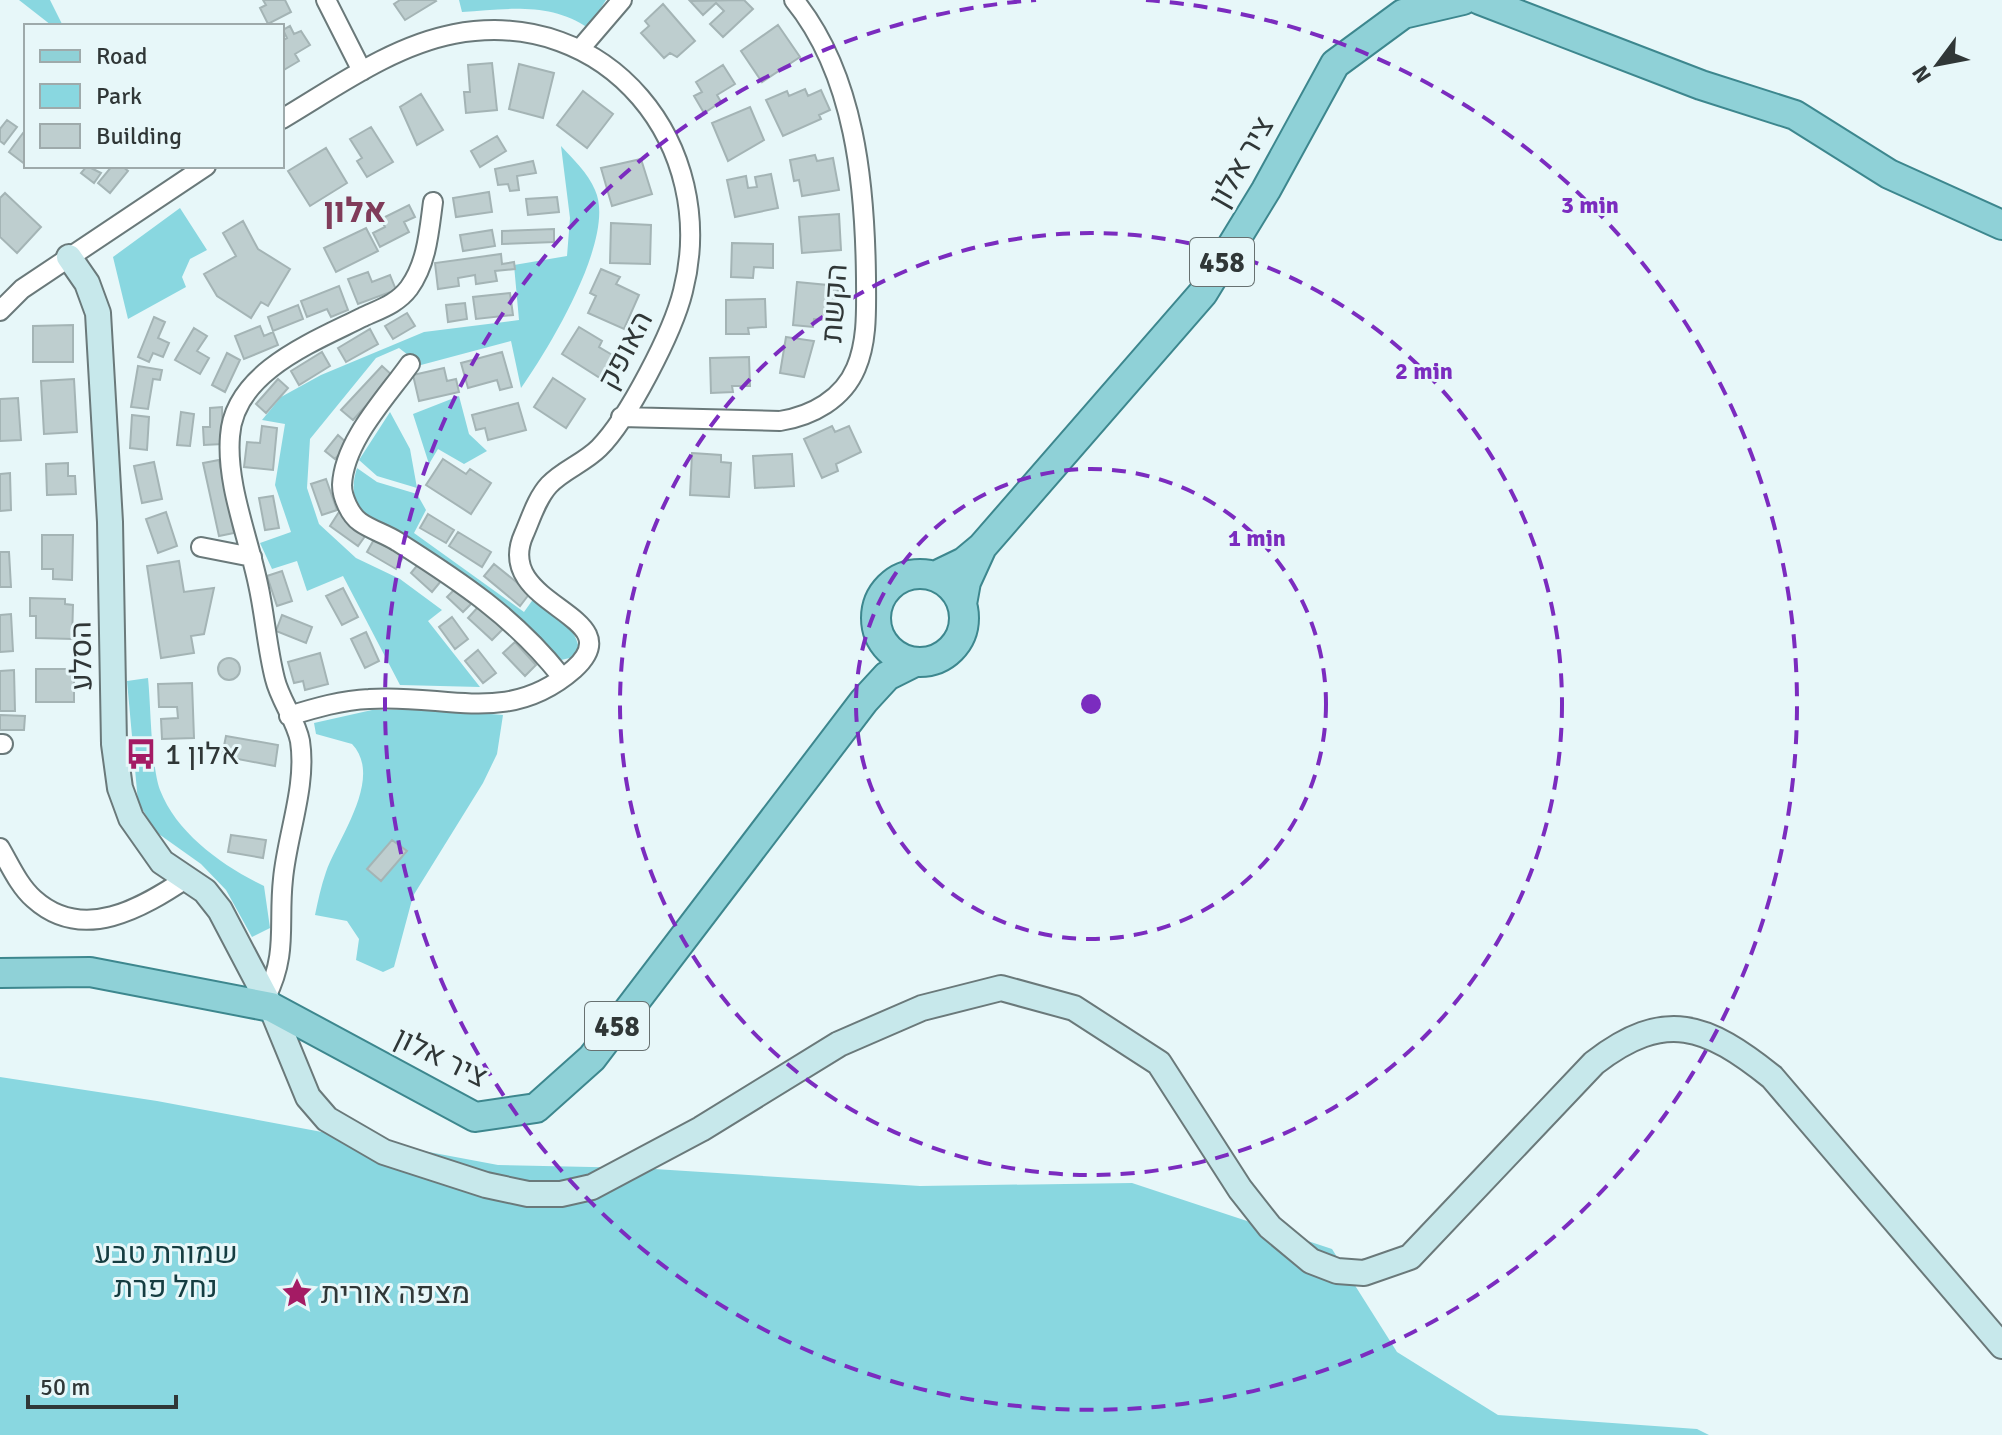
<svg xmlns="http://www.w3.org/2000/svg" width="2002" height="1435" font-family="Signika,Heebo,sans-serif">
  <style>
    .green { fill: #89d7e0 }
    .building { fill: #bececf; stroke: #a4b4b5; stroke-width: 2 }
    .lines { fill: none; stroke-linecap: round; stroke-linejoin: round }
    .street-casing { stroke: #6a797a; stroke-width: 22 }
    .secondary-casing { stroke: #6a797a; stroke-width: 28 }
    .primary-casing { stroke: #3d878e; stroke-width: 32 }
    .street { stroke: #fff; stroke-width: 18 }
    .secondary { stroke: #c7e8eb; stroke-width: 24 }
    .primary { stroke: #8fd1d7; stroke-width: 28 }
    .ring { fill: none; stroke: #7b2cbf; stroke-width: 4; stroke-dasharray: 14 10 }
    .labels { text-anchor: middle; stroke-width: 6; stroke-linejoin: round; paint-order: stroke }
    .shield { fill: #e7f7f9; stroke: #677171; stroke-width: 2 }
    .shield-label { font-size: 28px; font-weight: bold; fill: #303737 }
    .street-label { font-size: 30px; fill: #303737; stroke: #e7f7f9 }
    .poi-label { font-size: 30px; fill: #303737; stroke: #e7f7f9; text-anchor: start }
    .park-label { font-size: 30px; fill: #153d41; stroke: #e7f7f9 }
    .quarter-label { font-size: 34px; font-weight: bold; fill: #803c5a; stroke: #e7f7f9 }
    .centre { fill: #7b2cbf; stroke: #e7f7f9; stroke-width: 4 }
    .ring-label { font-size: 24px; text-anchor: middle; font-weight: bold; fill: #7b2cbf; stroke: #e7f7f9; stroke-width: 6; stroke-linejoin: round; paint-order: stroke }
  </style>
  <rect width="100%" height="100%" fill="#e7f7f9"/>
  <path class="green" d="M19,0H50L62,24L51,25Z
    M459,0H606L588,28C551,2 504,9 462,12Z
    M561,146C573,159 588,173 595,190C617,237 548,350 521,388L511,341L421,365L399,348L376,358L310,439L307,488L319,524L356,558L400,579L442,610L428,621L480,687L400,685L343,576L307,591L297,561L272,569L260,543L291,532L275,485L285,424L262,420L281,397L321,375L424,332L519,320L514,265L567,256L570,218Z
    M180,208L207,250L190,259L182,277L186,287L128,319L113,257Z
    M459,396L469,434L487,451L464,464L438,449L429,464L413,414Z
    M390,412L410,449L417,488L377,476L359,460Z
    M357,468L377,482L417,494L426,510L414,533L524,612L534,598C553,613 574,624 579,648L574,657L561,660L518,619L363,517C353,499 351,487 357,468Z
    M148,678C151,708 151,765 160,790C177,834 223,866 264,886L270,928L252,937L226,890L201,864L156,832L138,802L127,681Z
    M431,709L503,715L497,754L483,783L413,896L394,967L383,972L356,960L359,939L347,921L315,915C318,901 321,886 326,872C338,838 384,778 352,744L316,734L314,723L372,710Z
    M0,1077L157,1101L498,1165L639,1168L920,1186L1132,1183L1332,1249L1397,1352L1498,1415L1697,1429L1709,1435H0Z"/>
  <path class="building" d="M263,0H285L291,12L268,24L260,8L266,5Z
    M400,0H435L436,1L405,20L394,4Z
    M744,0L753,9L723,37L710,24L724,11L716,3L703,15L690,1Z
    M663,4L695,41L677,57L670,53L664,58L641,33L649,26L645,21Z
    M778,25L800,57L762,82L741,51Z
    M290,26L294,34L301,31L310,45L295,54L299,61L282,71V41L287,38L283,30Z
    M492,63L497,110L466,113L464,92H470L468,65Z
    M519,64L554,73L543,118L509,109Z
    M723,65L735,84L717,95L721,102L704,113L694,96L702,92L696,82Z
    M805,89L808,96L821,90L830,110L819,115L821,119L783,136L766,100L787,91L789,96Z
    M583,91L613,114L587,148L557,125Z
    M421,94L443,130L417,145L400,107Z
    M750,107L764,140L728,161L712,123Z
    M7,120L17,127L4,144L0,141V129Z
    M371,127L393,162L367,177L357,161L362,158L350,139Z
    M23,133L26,135V165L9,152Z
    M497,136L506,151L480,167L471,151Z
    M326,148L347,183L310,206L288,171Z
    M815,155L817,161L833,158L839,190L802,196L799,180L794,181L790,160Z
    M641,159L652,194L612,206L601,168Z
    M533,161L536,173L517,176L519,190L510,191L508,184L498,185L495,169Z
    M87,166L101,173L94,183L81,173Z
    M112,166H122L128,171L110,193L98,183Z
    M771,174L778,208L735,217L727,180L746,176L748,188L757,187L755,177Z
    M489,192L492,212L456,217L453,198Z
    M5,193L41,227L17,253L0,237V198Z
    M557,197L559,212L528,215L526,199Z
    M409,205L415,217L404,222L409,232L380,247L373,233L385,227L381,219Z
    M839,214L841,250L802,253L799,217Z
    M243,221L258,249L290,269L268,306L261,302L251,318L217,296L204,274L236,256L223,233Z
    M611,223L651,225L650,264L610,263Z
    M366,228L378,251L336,272L324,248Z
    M554,229V242L502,244V231Z
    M492,230L495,246L463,251L460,235Z
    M732,243L773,244V268L754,267L753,278L731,277Z
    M501,254L502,264L514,262L515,269L495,271L497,281L476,284L475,275L458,278L459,286L438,289L435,263Z
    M601,269L620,277L616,284L639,295L624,329L588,313L596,296L590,293Z
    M368,272L372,282L390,275L396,290L358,304L348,279Z
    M797,282L838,286L836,321L814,319L813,327L793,325Z
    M339,286L348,310L331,317L327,309L307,317L301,301Z
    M510,293L513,315L476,319L473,297Z
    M765,299L766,327L748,328L749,334H726V300Z
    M465,303L467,319L448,322L446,305Z
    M298,305L303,319L273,331L268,317Z
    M407,313L415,326L393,339L385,326Z
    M154,317L165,322L158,338L169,343L163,357L153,353L149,362L138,357Z
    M73,325V362H33V326Z
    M260,326L264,336L273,332L278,345L244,359L235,336Z
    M579,327L602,341L599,347L614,356L600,378L562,354Z
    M194,328L207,336L197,351L209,358L200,374L175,360Z
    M370,329L378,344L346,362L338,348Z
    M786,337L814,341L804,377L780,373Z
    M322,352L330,366L299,385L291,371Z
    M502,352L512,387L500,390L497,380L468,388L461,363Z
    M227,353L240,360L225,392L212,385Z
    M749,357L750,386H732L733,392L711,393L710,358Z
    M138,366L162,370L160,380L153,379L148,409L131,407Z
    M382,366L393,376L353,420L341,410Z
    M444,368L447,381L456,379L459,392L419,401L413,375Z
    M553,378L585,399L566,428L534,407Z
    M74,379L77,432L44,434L41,381Z
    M278,379L288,388L266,413L256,404Z
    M18,398L21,440L0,441V399Z
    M518,403L526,430L488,440L485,428L476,430L472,415Z
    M222,407L223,444L204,445L203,427H210V408Z
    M181,412L194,414L190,446L177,445Z
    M132,415L149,417L147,450L130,448Z
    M262,426L277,428L273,470L244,467L247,442L260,443Z
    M832,426L835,432L849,426L861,452L836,464L838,471L822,478L804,439Z
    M338,435L348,444L335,459L325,451Z
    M692,453L721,455V462L731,463L729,497L690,495Z
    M792,454L794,486L755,488L753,456Z
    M443,459L466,474L470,469L491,483L471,514L426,485Z
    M219,460L234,533L219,536L203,463Z
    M154,462L162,499L142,503L134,466Z
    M68,463V476H75L76,494L47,495L46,464Z
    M10,473L11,510L0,511V474Z
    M326,479L337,510L322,515L311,484Z
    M273,496L279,528L265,530L259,498Z
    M166,512L177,546L158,553L146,519Z
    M339,512L368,532L358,546L330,526Z
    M428,514L454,530L446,543L420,528Z
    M458,532L491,552L482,567L449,546Z
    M42,535H73L72,580L53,579V569H42Z
    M376,536L405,554L396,569L367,552Z
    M0,552H9L11,587H0Z
    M179,561L184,592L214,588L204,634L191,636L194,653L161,658L147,566Z
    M420,562L441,581L432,592L411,573Z
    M494,564L530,593L520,606L484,576Z
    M282,571L292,601L277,606L267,576Z
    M457,587L473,602L463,612L447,597Z
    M343,588L358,617L342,625L326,596Z
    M30,598L65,599V604L73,605L72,639L36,638V616H30Z
    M479,606L503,629L492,640L468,618Z
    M11,614L13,651L0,652V615Z
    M282,615L312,627L306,643L276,631Z
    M452,617L468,639L455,649L439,627Z
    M366,632L379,661L365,668L351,639Z
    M515,642L536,665L525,676L503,653Z
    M478,650L496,673L483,683L465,661Z
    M320,653L328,684L305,690L303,681L294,683L288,662Z
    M218 669a11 11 0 1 1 22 0a11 11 0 1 1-22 0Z
    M36,669H74V702H36Z
    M14,670L15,711H0V671Z
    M192,683L194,738L162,739L161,719L178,718L177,707H159L158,684Z
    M0,715L25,716L24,730H0Z
    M226,736L278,745L275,766L222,756Z
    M231,835L266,840L263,858L228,852Z
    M392,840L407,851L381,881L367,869Z"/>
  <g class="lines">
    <defs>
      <path id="street" d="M326,0L362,71
        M580,49L622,0
        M282,119C336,87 392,46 454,34C608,5 720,146 683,291C673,332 628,419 599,448C584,463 563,470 549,485C537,498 531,518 524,534C491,607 635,614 574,669C508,727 445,693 369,699C342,700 315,708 289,716
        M0,311L22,289L206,166
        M410,364C386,398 344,441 342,485C342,497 350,515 360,522C371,530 386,534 398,542C461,582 514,617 561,676
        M621,417L780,421C812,416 843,399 856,368C868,340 866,307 866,278C865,184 855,75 794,0
        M201,547L252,557
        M0,744H3
        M0,848C10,865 19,886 34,899C83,943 142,908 187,878
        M266,997C288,954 278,924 283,879C287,835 307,786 300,741C296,720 280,700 275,679C267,648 265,615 258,584C248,536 226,484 230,436C234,372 313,342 363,317C380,309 397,304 409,288C427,263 429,232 433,202"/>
      <path id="secondary" d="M69,257L87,283L98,313L110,522L114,744L120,788L131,818L162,862L205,891L220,910L271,1007L308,1097L327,1119L384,1152L486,1185L528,1194H561L592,1187L701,1129L839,1044L922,1008L1001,988L1074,1008L1159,1063L1240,1189L1270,1227L1311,1261L1337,1271L1364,1273L1410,1257L1594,1063C1665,1008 1707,1025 1772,1077L2002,1346"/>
      <path id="primary" d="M1480,0L1701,85L1795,115L1889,174L2002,225
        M982,547L1203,293L1266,190L1335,64L1403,14L1463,0
        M876 618a44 44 0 1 1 88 0a44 44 0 1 1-88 0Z
        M935,576L964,562L982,547L966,582L962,604
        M0,973L90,972L271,1007L475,1117L536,1108L592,1058L864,701L887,676L915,662"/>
    </defs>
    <use href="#street" class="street-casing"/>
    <use href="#secondary" class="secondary-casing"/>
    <use href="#primary" class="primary-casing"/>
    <use href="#street" class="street"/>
    <use href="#secondary" class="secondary"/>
    <use href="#primary" class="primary"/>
  </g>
  <g class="ring">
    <circle cx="1091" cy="704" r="235"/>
    <circle cx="1091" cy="704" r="471"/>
    <path d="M1146 0A706 706 0 1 1 1036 0"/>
  </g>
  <defs>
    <symbol id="bus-bare" viewBox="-9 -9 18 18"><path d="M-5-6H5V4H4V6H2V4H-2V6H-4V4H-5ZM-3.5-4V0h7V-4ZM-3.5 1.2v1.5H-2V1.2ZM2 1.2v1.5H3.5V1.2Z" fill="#a41b64" stroke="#e7f7f9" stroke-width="2.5" paint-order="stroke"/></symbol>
    <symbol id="sight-bare" viewBox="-9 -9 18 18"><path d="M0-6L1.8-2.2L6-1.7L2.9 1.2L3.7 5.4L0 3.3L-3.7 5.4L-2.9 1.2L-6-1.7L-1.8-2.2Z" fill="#a41b64" stroke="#e7f7f9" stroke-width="2.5" paint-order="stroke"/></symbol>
  </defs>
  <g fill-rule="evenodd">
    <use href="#bus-bare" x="119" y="732" width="44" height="44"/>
    <use href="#sight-bare" x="275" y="1271" width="44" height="44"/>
  </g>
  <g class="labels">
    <g class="shield">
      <rect x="1190" y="238" width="64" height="48" rx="6"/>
      <rect x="585" y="1002" width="64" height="48" rx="6"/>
    </g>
    <g class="shield-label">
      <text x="1222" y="272">458</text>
      <text x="617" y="1036">458</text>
    </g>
    <g class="street-label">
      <text transform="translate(1241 162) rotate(-60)" y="10">ציר אלון</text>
      <text transform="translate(834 303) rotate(-86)" y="10">הקשת</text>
      <text transform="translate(625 350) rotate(-62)" y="10">האופק</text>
      <text transform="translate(81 656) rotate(-91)" y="10">הסלע</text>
      <text transform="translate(441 1057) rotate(26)" y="10">ציר אלון</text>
    </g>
    <g class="poi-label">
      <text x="165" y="764">אלון 1</text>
      <text x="321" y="1303">מצפה אורית</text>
    </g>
    <g class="park-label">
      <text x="166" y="1263">שמורת טבע<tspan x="166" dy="34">נחל פרת</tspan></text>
    </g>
    <g class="quarter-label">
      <text x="355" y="222">אלון</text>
    </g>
  </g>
  <circle cx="1091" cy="704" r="12" class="centre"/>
  <g class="ring-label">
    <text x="1590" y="213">3 min</text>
    <text x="1424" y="379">2 min</text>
    <text x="1257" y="546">1 min</text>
  </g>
  <rect x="24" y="24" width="260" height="144" fill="#e7f7f9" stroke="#9eaaab" stroke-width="2"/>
  <rect x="40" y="50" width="40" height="12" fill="#8fd1d7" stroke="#9eaaab" stroke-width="2"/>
  <text x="96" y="64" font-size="24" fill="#303737">Road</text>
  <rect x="40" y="84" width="40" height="24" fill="#89d7e0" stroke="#9eaaab" stroke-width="2"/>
  <text x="96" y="104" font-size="24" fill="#303737">Park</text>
  <rect x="40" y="124" width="40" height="24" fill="#bececf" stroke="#9eaaab" stroke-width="2"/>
  <text x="96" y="144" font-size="24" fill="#303737">Building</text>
  <g transform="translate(1938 64) rotate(238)" stroke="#e7f7f9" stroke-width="6" paint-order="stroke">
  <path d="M0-6L14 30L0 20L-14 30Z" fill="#303737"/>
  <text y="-12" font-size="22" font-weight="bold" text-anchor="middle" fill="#303737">N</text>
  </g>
  <path d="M28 1395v12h148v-12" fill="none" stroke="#303737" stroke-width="4"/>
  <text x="40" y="1395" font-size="24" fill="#303737" stroke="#e7f7f9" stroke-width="6" paint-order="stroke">50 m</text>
</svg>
